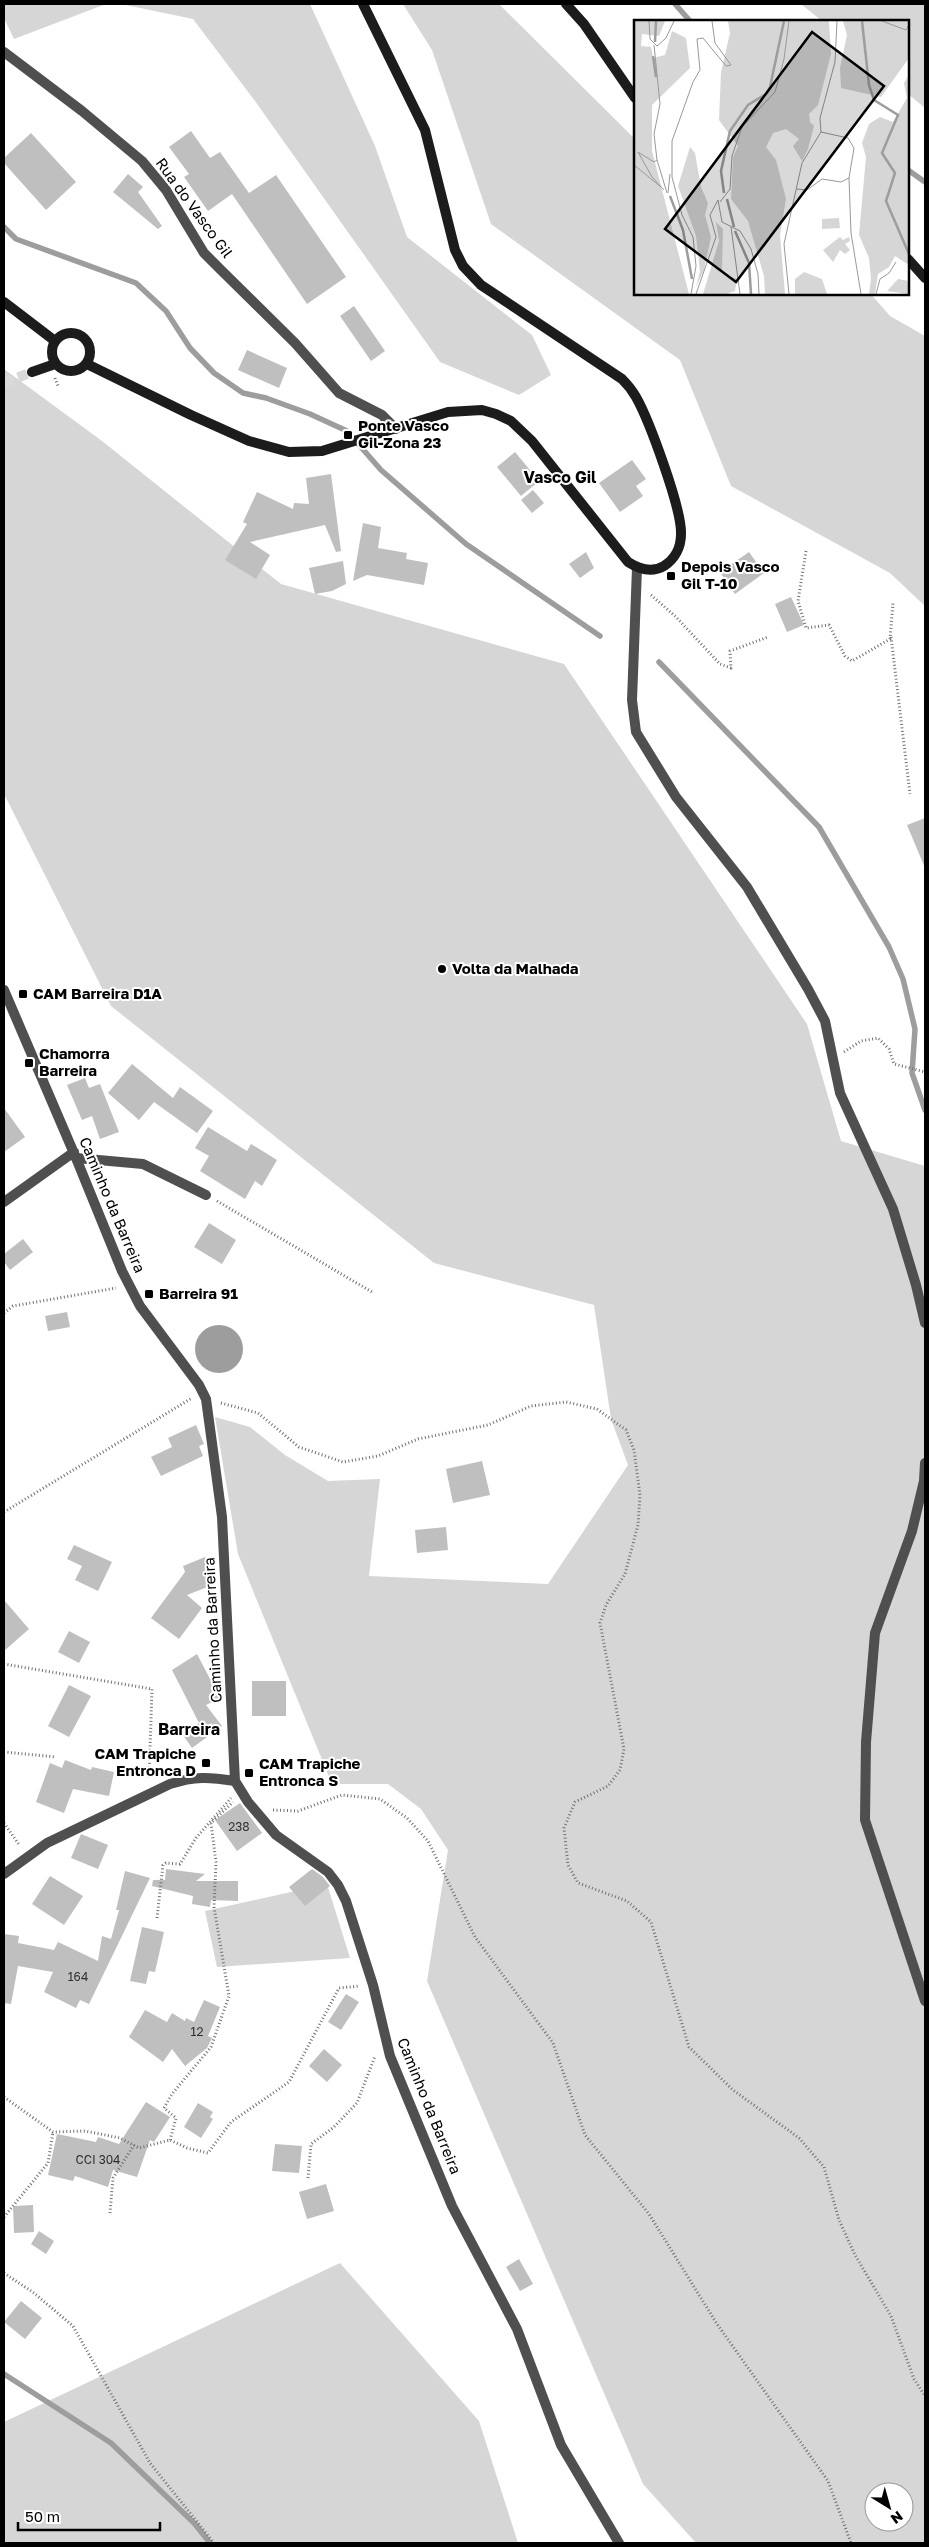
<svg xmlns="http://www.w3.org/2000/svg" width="929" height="2547" font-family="'Golos Text',sans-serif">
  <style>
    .green { fill: #d6d6d6; fill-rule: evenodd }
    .water { fill: #9d9d9d }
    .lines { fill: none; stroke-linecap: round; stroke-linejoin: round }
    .stream { stroke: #9d9d9d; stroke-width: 5.5 }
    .building { fill: #bfbfbf }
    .secondary-tunnel { stroke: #d9d9d9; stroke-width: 10; stroke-dasharray: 10 5; stroke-linecap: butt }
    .path { stroke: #717171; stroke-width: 3; stroke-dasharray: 1 2.5; stroke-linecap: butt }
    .lane { stroke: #4f4f4f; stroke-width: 10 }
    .street { stroke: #4f4f4f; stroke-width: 10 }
    .secondary { stroke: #1c1c1c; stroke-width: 10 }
    .poi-dot { fill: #000; stroke: #fff; stroke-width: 2 }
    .labels { text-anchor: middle; stroke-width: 4; stroke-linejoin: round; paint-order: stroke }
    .number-label { font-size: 12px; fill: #303030 }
    .street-label { font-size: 15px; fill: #000; stroke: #fff }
    .poi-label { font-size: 15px; font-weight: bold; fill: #000; stroke: #fff; text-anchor: start }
    .neighbourhood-label { font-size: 16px; font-weight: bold; fill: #000; stroke: #fff }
    .inset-river { fill: none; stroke: #9d9d9d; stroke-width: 2.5 }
    .inset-road { fill: none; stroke: #999; stroke-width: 1 }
    .view { fill: #000; fill-opacity: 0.15; stroke: #000; stroke-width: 2.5 }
    .inset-edge { fill: none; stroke: #000; stroke-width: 2.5 }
  </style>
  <rect width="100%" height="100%" fill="#fff"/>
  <path class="green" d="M4,4H106L14,39L4,18Z
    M121,4H310L375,146L407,237L532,335L551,375L519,395L440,362L255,101L193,19Z
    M403,4H499L635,139V294H871L890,316L925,336V606L890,573L731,486L680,360L491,224L432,50Z
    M801,4H925V108L908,94V21H822Z
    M4,369L102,441L281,584L564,664L807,1024L841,1141L925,1166V2543H696L643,2484L427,1981L448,1850L421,1809L388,1784H332L238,1554L215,1417L250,1427L285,1455L328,1481L380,1479L369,1576L548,1584L628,1465L611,1419L594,1305L434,1263L111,1006L4,794ZM874,2492H904V2522H874Z
    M327,1884L350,1958L217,1967L205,1911Z
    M340,2263L479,2421L518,2543H4V2422Z"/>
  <path class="water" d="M195 1349a24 24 0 1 1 48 0a24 24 0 1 1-48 0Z"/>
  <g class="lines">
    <path class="stream" d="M675,4L690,21
      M908,170L925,182
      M4,227L16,239L136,283L166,311L190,348L214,373L243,393L266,398L310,414L347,431L381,470L466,544L600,636
      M659,662L819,827L889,947L903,979L915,1029L912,1073L925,1110
      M4,2374L111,2443L194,2523L210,2543"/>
  </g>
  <path class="building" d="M191,131L210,158L220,152L249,193L276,175L346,277L307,304L232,194L208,211L184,177L189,174L169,147Z
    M31,133L76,182L46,210L4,163V158Z
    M128,174L143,187L138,192L162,226L158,229L113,192Z
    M354,306L385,351L371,361L340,316Z
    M247,350L287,368L279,388L238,370Z
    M515,452L539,481L521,496L497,467Z
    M632,460L646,479L636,486L643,496L620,512L599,483Z
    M331,474L341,551L336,552L325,525L250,542L270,555L256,579L225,560L247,524L243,522L257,492L293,509L294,503L309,504L306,478Z
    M533,490L544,503L532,513L521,500Z
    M363,523L381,527L378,548L407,553L406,559L428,563L424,585L367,575L353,581Z
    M586,552L594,568L580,578L569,564Z
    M749,552L764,573L735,594L720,572Z
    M343,561L346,584L332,591L315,594L309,568Z
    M791,597L804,625L787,632L775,604Z
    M925,818V868L907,825Z
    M132,1064L173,1098L180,1087L213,1111L197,1133L154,1102L139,1120L108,1093Z
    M85,1078L89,1088L100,1084L119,1132L100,1139L92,1116L82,1120L67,1085Z
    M4,1108L25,1137L4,1152Z
    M208,1127L247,1151L251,1144L277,1160L262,1186L255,1181L245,1199L200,1171L209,1156L195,1148Z
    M209,1223L236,1240L222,1264L194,1247Z
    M23,1239L33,1252L10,1270L4,1262V1254Z
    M67,1312L70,1327L48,1331L45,1316Z
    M196,1425L204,1444L199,1446L203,1456L161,1476L151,1457L172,1447L168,1438Z
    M482,1461L490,1495L453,1503L446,1469Z
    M446,1527L448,1550L417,1553L415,1530Z
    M74,1545L112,1562L98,1591L75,1580L82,1566L67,1559Z
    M205,1557L215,1584L187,1595L202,1608L179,1639L151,1618L185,1572L183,1566Z
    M4,1600L29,1629L4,1651Z
    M69,1631L90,1642L79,1663L58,1652Z
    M197,1654L220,1698L206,1705L222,1726L192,1748L183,1735L199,1723L172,1670Z
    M252,1681H286V1716H252Z
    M69,1685L91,1696L69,1737L48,1726Z
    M65,1760L91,1770L92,1767L114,1772L109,1796L73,1789L64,1813L36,1802L50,1763L62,1768Z
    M240,1803L262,1833L237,1851L215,1820Z
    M81,1834L108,1845L98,1869L71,1858Z
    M166,1869L205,1874L196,1881H238V1901L211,1900L210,1907L192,1904L193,1896L152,1886L153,1880H165Z
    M312,1869L323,1877L330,1886L305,1906L289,1887Z
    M125,1871L150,1878L89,2004L80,2000L76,2008L44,1992L53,1972L18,1966L11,2004L4,2003V1934L19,1936L18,1943L54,1950L58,1942L98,1961L102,1936L111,1939L119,1910H116Z
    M50,1876L83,1896L64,1925L32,1904Z
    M142,1927L164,1932L155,1972L149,1971L146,1984L130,1981Z
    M346,1994L359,2002L341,2030L328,2022Z
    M204,2000L220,2007L208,2036L212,2038L207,2048L185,2066L172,2049L163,2062L129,2037L145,2010L167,2022L172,2013L185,2021L186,2018L194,2022Z
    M324,2049L342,2065L327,2082L309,2066Z
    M146,2102L170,2117L154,2142L150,2140L137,2177L113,2170L108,2187L75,2176L73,2181L48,2175L57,2134L96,2142L98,2137L119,2144Z
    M198,2103L213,2112L210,2117L213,2119L201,2138L184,2127Z
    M275,2144L302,2146L299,2173L272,2171Z
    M326,2184L334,2211L307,2219L299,2192Z
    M33,2205L34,2232L14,2233L13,2206Z
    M39,2231L54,2241L46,2254L31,2244Z
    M519,2259L533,2284L520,2291L506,2267Z
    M21,2301L42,2318L25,2339L4,2322Z"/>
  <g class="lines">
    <path class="secondary-tunnel" d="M4,383L32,372"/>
    <path class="path" d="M55,378L58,386
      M806,551L798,601L806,628L829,625L845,656L852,661L890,639L893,603
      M651,595L676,617L720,664L731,668L730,651L768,637
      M891,637L910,794
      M844,1052L861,1041L878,1038L889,1049L894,1064L925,1072
      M217,1201L372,1292
      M4,1313L13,1306L116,1288
      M221,1403L258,1413L299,1447L343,1462L378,1456L418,1439L488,1425L531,1406L566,1402L597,1409L626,1430L634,1450L640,1495L638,1525L625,1574L606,1605L600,1623L624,1749L620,1770L608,1786L575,1802L564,1828L568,1865L578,1883L627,1901L651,1922L689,2047L733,2090L799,2138L824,2167L839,2220L855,2255L891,2316L914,2379L925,2396
      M4,1512L192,1398
      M4,1664L152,1689L149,1778
      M4,1752L56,1757
      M273,1810L298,1811L342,1795L380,1799L407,1818L428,1841L475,1937L553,2043L585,2135L649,2214L717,2324L828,2481L851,2543
      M4,1823L20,1846
      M157,1918L163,1865L166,1863L180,1864L196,1838L231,1798
      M4,2097L53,2132L85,2131L120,2138L139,2148L170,2140L187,2148L208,2153L231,2122L289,2082L339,1988L360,1986
      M170,2140L176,2118L164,2108L172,2094L211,2047L229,1996L214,1907L216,1862L211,1823L233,1802
      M308,2178L311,2144L334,2127L357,2103L375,2056
      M110,2213L113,2178L134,2145
      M4,2217L48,2163L53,2132
      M4,2273L34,2293L73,2326L150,2463L214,2543"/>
    <path class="lane" d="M637,568L632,700L636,732L676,797L747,887L808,989L825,1021L840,1093L893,1209L916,1285L925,1323
      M76,1158L143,1164L206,1195
      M925,1463L924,1481L912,1531L875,1633L866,1742L865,1820L925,2001"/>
    <path class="street" d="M4,52L82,111L142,161L166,190L204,253L223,272L295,343L339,393L382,415L396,429
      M4,990L76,1158L122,1271L140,1306L199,1385L206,1399L222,1517L235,1781L248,1802L276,1835L328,1872L338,1885L346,1901L373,1985L390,2056L452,2206L517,2329L561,2445L619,2543
      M4,1202L74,1152
      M4,1874L47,1843L170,1784C195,1776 209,1777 235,1781"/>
    <path class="secondary" d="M566,4L584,24L635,98
      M908,259L925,278
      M4,302L55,341
      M52 352a19 19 0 1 1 38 0a19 19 0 1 1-38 0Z
      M87,364L191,415L249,441L289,452L322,451L448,412L482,410L496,414L511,421L532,441L628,562C639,569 652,573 664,566C675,559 681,547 681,534C682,509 649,420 636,397C632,390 627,384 622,379L481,285L463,266L455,250L425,130L363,4
      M32,372L55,364"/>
  </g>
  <g class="poi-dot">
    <rect x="343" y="430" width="10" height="10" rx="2.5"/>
    <rect x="666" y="571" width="10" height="10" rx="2.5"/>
    <circle cx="442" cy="969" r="5"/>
    <rect x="18" y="989" width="10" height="10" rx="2.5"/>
    <rect x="24" y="1058" width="10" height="10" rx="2.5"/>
    <rect x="144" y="1289" width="10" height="10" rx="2.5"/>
    <rect x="201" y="1758" width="10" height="10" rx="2.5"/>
    <rect x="244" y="1768" width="10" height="10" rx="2.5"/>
  </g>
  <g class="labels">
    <g class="number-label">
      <text x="239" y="1831">238</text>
      <text x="78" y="1981">164</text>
      <text x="197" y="2036">12</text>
      <text x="98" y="2164">CCI 304</text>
    </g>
    <g class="street-label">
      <text transform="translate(194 208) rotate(54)" y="5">Rua do Vasco Gil</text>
      <text transform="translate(112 1205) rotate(67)" y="5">Caminho da Barreira</text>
      <text transform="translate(213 1630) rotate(-93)" y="5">Caminho da Barreira</text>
      <text transform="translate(429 2106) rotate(68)" y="5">Caminho da Barreira</text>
    </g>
    <g class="poi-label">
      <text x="358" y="431">Ponte Vasco<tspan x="358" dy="17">Gil-Zona 23</tspan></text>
      <text x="681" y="572">Depois Vasco<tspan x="681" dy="17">Gil T-10</tspan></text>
      <text x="452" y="974">Volta da Malhada</text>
      <text x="33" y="999">CAM Barreira D1A</text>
      <text x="39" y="1059">Chamorra<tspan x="39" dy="17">Barreira</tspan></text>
      <text x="159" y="1299">Barreira 91</text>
      <text x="196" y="1759" text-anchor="end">CAM Trapiche<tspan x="196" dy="17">Entronca D</tspan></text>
      <text x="259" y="1769">CAM Trapiche<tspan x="259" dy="17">Entronca S</tspan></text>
    </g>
    <g class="neighbourhood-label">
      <text x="560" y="483">Vasco Gil</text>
      <text x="189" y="1735">Barreira</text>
    </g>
  </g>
  <g transform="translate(634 20)">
    <rect width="275" height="275" fill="#fff"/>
    <path d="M0,1H31L25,16L8,14L7,26L17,27L19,38L31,35L38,11L52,18L56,48L18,85V131L55,274H0ZM94,1H195L197,34L184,85L175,94L176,102L180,106L174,129L168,141L159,126L165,119L152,109L139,113L132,127L142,140L152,179L146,215L151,274H131L130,256L114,201L97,179L99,137L104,126L85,100L87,52L96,13ZM209,1H275V38L247,77L207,68L206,48L213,15ZM275,55V245L261,236L255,247L244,254L241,274H235L237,259L235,238L225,215L232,137L228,123L235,104L246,97L259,102L273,78L270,63ZM56,127L61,133L67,167L74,183L71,195L77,217L70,250L62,267L66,251L62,216L44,166ZM205,198L206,208L188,209V199ZM82,202L89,209L88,250L94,256L103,259L101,271L93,274H69L85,221ZM206,217L209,220L215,217L216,221L211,224L216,230L211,234L206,230L199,242L189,230ZM170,252L188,259L193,274H161V259ZM264,259L275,261V274L253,271Z" fill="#d6d6d6"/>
    <path class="inset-river" d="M228,1L235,65L240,80L264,95L248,133L261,153L252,181L275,234M21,22L22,1M19,36L22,57M90,173L87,151L96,111L114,85L132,74L136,67L150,1M36,176L49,210L58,259M93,179L100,207M101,211L115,243L117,274"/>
    <path class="inset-road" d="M15,1L16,19L23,26L32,18L40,1M248,1L272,10L275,5M20,25L26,84L20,114L23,140L33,173M187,112L214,118L220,128L215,158L217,213L227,274M23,140L20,142L4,132L18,157L30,170M0,145L27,167M163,169L173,170L188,159L207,162L215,158M34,173L36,154M86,182L96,169L98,136L108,107L141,72L150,39L155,1M97,207L106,274M57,274L62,246L59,217L48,195L38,157V121L59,62L66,50L63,19L69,18L92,46L97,45L81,23L78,1M62,274L82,217L76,195L84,180L88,202L106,211L117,229L124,254L125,274M155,274L150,224L168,143L187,112L186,98L201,42L203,1M242,274L246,259L255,253L262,242"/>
    <path class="view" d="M178,12L250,66L102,262L31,209Z"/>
    <rect width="275" height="275" class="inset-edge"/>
  </g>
  <rect width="929" height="2547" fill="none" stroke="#000000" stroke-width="10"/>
  <g transform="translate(889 2507) rotate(143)"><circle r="24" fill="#ffffff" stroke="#999999"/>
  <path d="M0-4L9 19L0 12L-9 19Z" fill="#000000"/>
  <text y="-8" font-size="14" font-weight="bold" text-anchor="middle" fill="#000000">N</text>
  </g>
  <path d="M18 2522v8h142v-8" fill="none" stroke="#000000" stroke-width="2.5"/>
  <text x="25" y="2522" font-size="15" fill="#000000" stroke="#ffffff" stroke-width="4" paint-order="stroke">50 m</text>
</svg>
